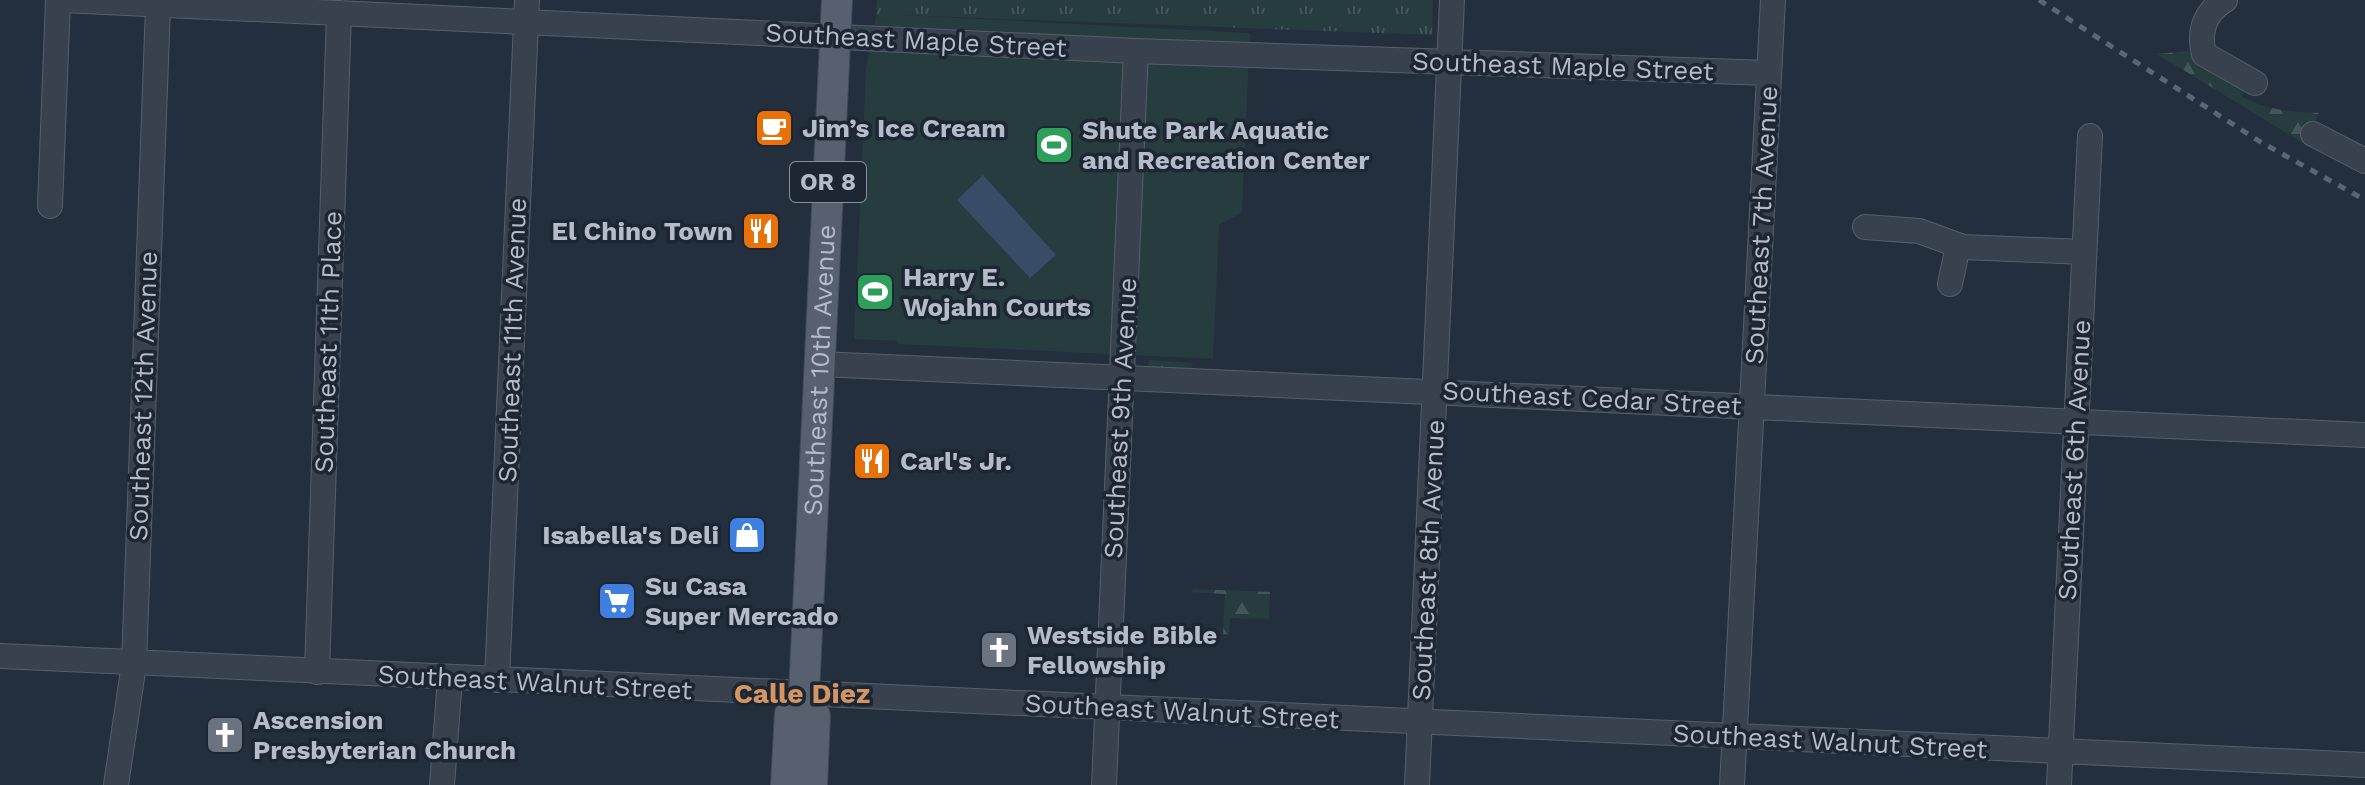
<svg xmlns="http://www.w3.org/2000/svg" width="2365" height="785" font-family="'Work Sans',sans-serif">
  <style>
    .grass { fill: url(#grass-tufts) }
    .forest { fill: url(#forest-firs) }
    .pitch { fill: #263c3f }
    .water { fill: #394c67 }
    .lines { fill: none; stroke-linecap: round; stroke-linejoin: round }
    .minor-casing { stroke: #565f6c; stroke-width: 26 }
    .major-casing { stroke: #414a57; stroke-width: 32 }
    .minor { stroke: #38414e; stroke-width: 24 }
    .major { stroke: #56606e; stroke-width: 30 }
    .rail { stroke: #5a6575; stroke-width: 5; stroke-dasharray: 8 8; stroke-linecap: butt }
    .labels { text-anchor: middle; stroke-width: 7; stroke-linejoin: round; paint-order: stroke }
    .shield { fill: #1d2633; stroke: #878f9c; stroke-width: 2 }
    .shield-label { font-size: 24px; font-weight: bold; fill: #b4bcc9 }
    .street-label { font-size: 26px; fill: #b4bcc9; stroke: #1d2633 }
    .poi-label { font-size: 26px; font-weight: bold; fill: #b4bcc9; stroke: #1d2633; text-anchor: start }
    .neighbourhood-label { font-size: 28px; font-weight: bold; fill: #d59563; stroke: #1d2633 }
  </style>
  <defs>
    <pattern id="grass-tufts" width="24" height="20" patternUnits="userSpaceOnUse" patternTransform="scale(2)"><rect width="24" height="20" fill="#263c3f"/><path d="M3 7l-1-3M5 7V3M7 7l1-3M15 17l-1-3M17 17v-4M19 17l1-3" fill="none" stroke="#435659"/></pattern>
    <pattern id="forest-firs" width="22" height="20" patternUnits="userSpaceOnUse" patternTransform="scale(2)"><rect width="22" height="20" fill="#263c3f"/><path d="M5 1l3.5 6h-7zM16 11l3.5 6h-7z" fill="#435659"/></pattern>
  </defs>
  <rect width="100%" height="100%" fill="#242f3e"/>
  <path class="grass" d="M877,0H1433L1432,35L902,15L890,21L876,16Z
    M1149,360L1193,363L1190,370L1148,369Z"/>
  <path class="forest" d="M2188,51L2244,90L2242,97C2268,110 2290,112 2319,113L2305,144L2157,54Z
    M1193,589L1270,592L1269,619L1230,618L1229,635H1223L1225,594L1192,592Z"/>
  <path class="pitch" d="M902,15L1250,33L1242,212L1219,225L1213,359L898,344V341L854,339L866,69L876,16L889,21Z"/>
  <path class="water" d="M983,175L1056,255L1030,278L957,200Z"/>
  <g class="lines">
    <defs>
      <path id="minor" d="M63,0L1136,51L1769,73
        M2225,0C2205,12 2198,31 2204,54L2255,83
        M2313,134L2365,161
        M50,206L58,0
        M1865,227L1919,231L1963,247L2084,252
        M1950,284L1958,246
        M820,364L2365,435
        M0,656L2365,765
        M317,672L339,13
        M497,680L527,0
        M116,785L134,664L158,6
        M442,785L450,678
        M1104,785L1136,51
        M1417,785L1452,0
        M1732,785L1773,0
        M2059,785L2090,136"/>
      <g id="major">
        <path d="M786,785L790,714L804,694"/>
        <path id="s1" d="M812,785L815,716L804,694L837,0"/>
      </g>
    </defs>
    <use href="#minor" class="minor-casing"/>
    <use href="#major" class="major-casing"/>
    <use href="#minor" class="minor"/>
    <use href="#major" class="major"/>
    <path class="rail" d="M2039,0L2259,141L2365,200"/>
  </g>
  <defs>
    <symbol id="cafe-square" viewBox="-11 -11 22 22"><rect x="-9" y="-9" width="18" height="18" rx="4" fill="#e8710a" stroke="#1d2633"/><path d="M-5.5-4.5H6V0H3Q3 3.5 0 3.5H-2.5Q-5.5 3.5-5.5 0ZM3-3.2v2h1.7v-2ZM-6 4.5H4V6H-6Z" fill="#fff"/></symbol>
    <symbol id="stadium-square" viewBox="-11 -11 22 22"><rect x="-9" y="-9" width="18" height="18" rx="4" fill="#2e9e5b" stroke="#1d2633"/><path d="M0-5a6.5 5 0 1 0 0 10a6.5 5 0 1 0 0-10ZM-3.5-1.8h7v3.6h-7Z" fill="#fff"/></symbol>
    <symbol id="restaurant-square" viewBox="-11 -11 22 22"><rect x="-9" y="-9" width="18" height="18" rx="4" fill="#e8710a" stroke="#1d2633"/><path d="M-5-6h1v4h1v-4h1v4h1v-4h1v5L-1.5 .5V6h-2V.5L-5-1ZM5-6V6H3V1.5H1.5Q1.5-4 5-6Z" fill="#fff"/></symbol>
    <symbol id="shop-square" viewBox="-11 -11 22 22"><rect x="-9" y="-9" width="18" height="18" rx="4" fill="#3f7fe0" stroke="#1d2633"/><path d="M-5-2.5h2.3a2.7 3.5 0 0 1 5.4 0H5L5.5 6h-11ZM-1.5-2.5h3a1.5 2.3 0 0 0-3 0Z" fill="#fff"/></symbol>
    <symbol id="supermarket-square" viewBox="-11 -11 22 22"><rect x="-9" y="-9" width="18" height="18" rx="4" fill="#3f7fe0" stroke="#1d2633"/><path d="M-6-5.5h2.5l.6 2H6L4.5 2H-2.5L-4.4-4H-6ZM-1.5 3.2a1.3 1.3 0 1 0 .1 0ZM3 3.2a1.3 1.3 0 1 0 .1 0Z" fill="#fff"/></symbol>
    <symbol id="church-square" viewBox="-11 -11 22 22"><rect x="-9" y="-9" width="18" height="18" rx="4" fill="#6b7280" stroke="#1d2633"/><path d="M-1.2-6h2.4v3.5h3.3v2.4h-3.3V6h-2.4V-.1h-3.3v-2.4h3.3Z" fill="#fff"/></symbol>
  </defs>
  <g fill-rule="evenodd">
    <use href="#cafe-square" x="752" y="106" width="44" height="44"/>
    <use href="#stadium-square" x="1032" y="123" width="44" height="44"/>
    <use href="#restaurant-square" x="739" y="209" width="44" height="44"/>
    <use href="#stadium-square" x="853" y="270" width="44" height="44"/>
    <use href="#restaurant-square" x="850" y="439" width="44" height="44"/>
    <use href="#shop-square" x="725" y="513" width="44" height="44"/>
    <use href="#supermarket-square" x="595" y="579" width="44" height="44"/>
    <use href="#church-square" x="977" y="628" width="44" height="44"/>
    <use href="#church-square" x="203" y="713" width="44" height="44"/>
  </g>
  <g class="labels">
    <rect class="shield" x="790" y="162" width="76" height="40" rx="6"/>
    <g class="shield-label">
      <text x="828" y="190">OR 8</text>
    </g>
    <g class="street-label">
      <text transform="translate(916 40) rotate(3)" y="9">Southeast Maple Street</text>
      <text transform="translate(1563 66) rotate(2)" y="9">Southeast Maple Street</text>
      <text transform="translate(1761 225) rotate(-87)" y="9">Southeast 7th Avenue</text>
      <text transform="translate(512 340) rotate(-88)" y="9">Southeast 11th Avenue</text>
      <text transform="translate(328 342) rotate(-88)" y="9">Southeast 11th Place</text>
      <text dy="9" stroke="none"><textPath href="#s1" startOffset="418">Southeast 10th Avenue</textPath></text>
      <text transform="translate(143 396) rotate(-88)" y="9">Southeast 12th Avenue</text>
      <text transform="translate(1592 398) rotate(3)" y="9">Southeast Cedar Street</text>
      <text transform="translate(1120 418) rotate(-87)" y="9">Southeast 9th Avenue</text>
      <text transform="translate(2074 460) rotate(-87)" y="9">Southeast 6th Avenue</text>
      <text transform="translate(1428 560) rotate(-87)" y="9">Southeast 8th Avenue</text>
      <text transform="translate(535 682) rotate(3)" y="9">Southeast Walnut Street</text>
      <text transform="translate(1182 711) rotate(3)" y="9">Southeast Walnut Street</text>
      <text transform="translate(1830 741) rotate(3)" y="9">Southeast Walnut Street</text>
    </g>
    <g class="poi-label">
      <text x="802" y="137">Jim’s Ice Cream</text>
      <text x="1082" y="139">Shute Park Aquatic<tspan x="1082" dy="30">and Recreation Center</tspan></text>
      <text x="733" y="240" text-anchor="end">El Chino Town</text>
      <text x="903" y="286">Harry E.<tspan x="903" dy="30">Wojahn Courts</tspan></text>
      <text x="900" y="470">Carl's Jr.</text>
      <text x="719" y="544" text-anchor="end">Isabella's Deli</text>
      <text x="645" y="595">Su Casa<tspan x="645" dy="30">Super Mercado</tspan></text>
      <text x="1027" y="644">Westside Bible<tspan x="1027" dy="30">Fellowship</tspan></text>
      <text x="253" y="729">Ascension<tspan x="253" dy="30">Presbyterian Church</tspan></text>
    </g>
    <g class="neighbourhood-label">
      <text x="802" y="703">Calle Diez</text>
    </g>
  </g>
</svg>
